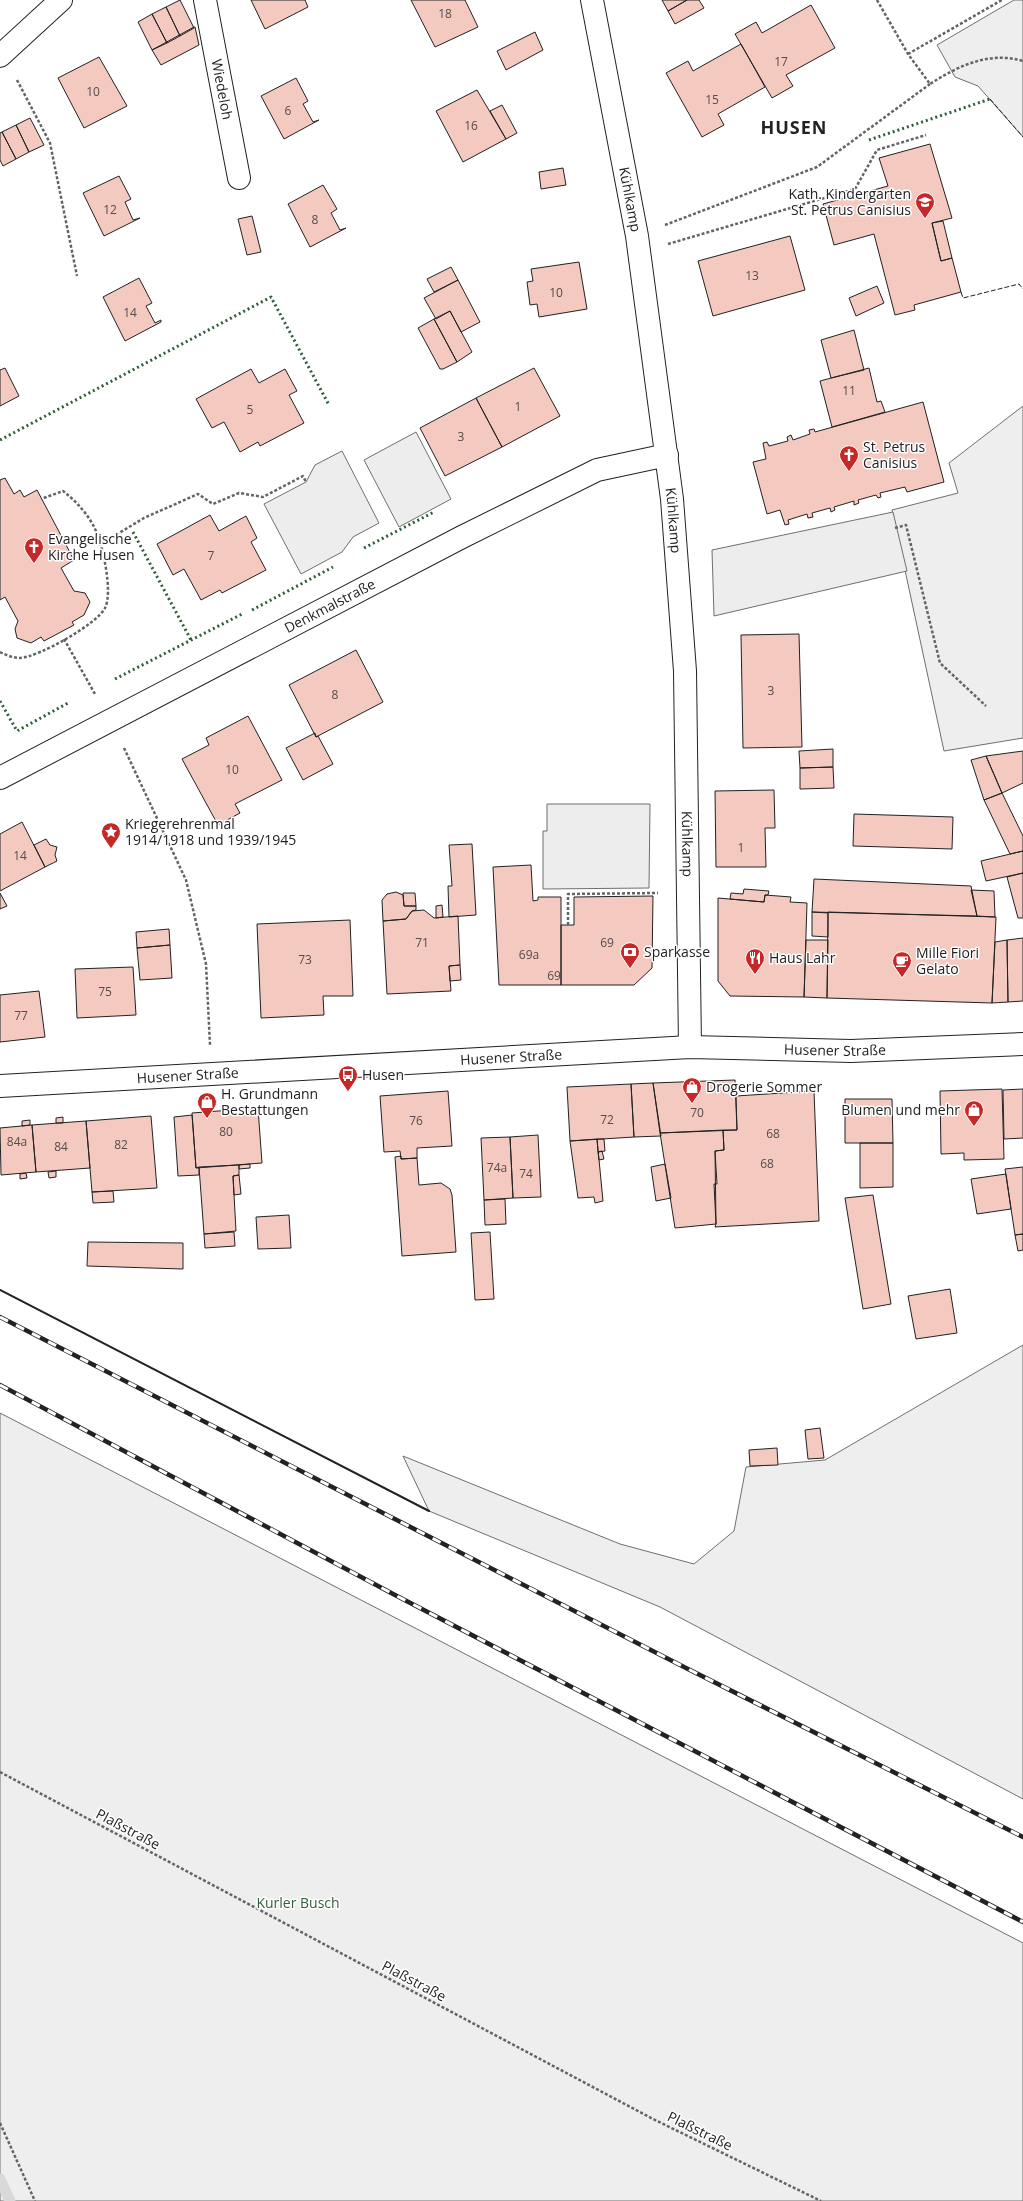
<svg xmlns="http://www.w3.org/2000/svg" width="1023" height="2201" font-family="'Open Sans',sans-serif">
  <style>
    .green { fill: #eee; stroke: #6f6f6f }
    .parking { fill: #ededed; stroke: #6f6f6f }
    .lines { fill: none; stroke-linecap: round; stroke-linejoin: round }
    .stream { stroke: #d9d9d9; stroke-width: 11 }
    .building { fill: #f3c9c0; stroke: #222 }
    .minor-casing { stroke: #222; stroke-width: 24 }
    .path { stroke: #646464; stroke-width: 2.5; stroke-dasharray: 3 2; stroke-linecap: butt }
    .minor { stroke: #fff; stroke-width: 22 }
    .rail-casing { stroke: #222; stroke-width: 4.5 }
    .rail { stroke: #fff; stroke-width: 3; stroke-dasharray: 9; stroke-linecap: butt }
    .hedge { stroke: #2f5e38; stroke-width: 3; stroke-dasharray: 2 3; stroke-linecap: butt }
    .fence { stroke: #222; stroke-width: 1; stroke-dasharray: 5 2; stroke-linecap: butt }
    .wall { stroke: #222; stroke-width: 2 }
    .labels { text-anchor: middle; stroke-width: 3; stroke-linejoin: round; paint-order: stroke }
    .number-label { font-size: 12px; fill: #564c4a }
    .street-label { font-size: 14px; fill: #222; stroke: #fff }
    .poi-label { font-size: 14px; fill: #222; stroke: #fff; text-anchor: start }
    .park-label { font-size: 14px; fill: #2f5e38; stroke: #fff }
    .district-label { font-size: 18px; font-weight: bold; letter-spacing: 1px; fill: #222; stroke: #fff }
  </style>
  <rect width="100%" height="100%" fill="#fff"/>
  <path class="green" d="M1014,0H1023V137L978,86L955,77L937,45Z
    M1023,406V738L944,751L892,510L958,493L949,463Z
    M1023,1345V1799L660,1607L429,1511L403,1456L620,1544L694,1564L734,1531L746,1467L825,1460Z
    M0,1413L1023,1943V2201H0Z"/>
  <path class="parking" d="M416,432L451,499L399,527L364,460Z
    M342,451L379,523L353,537L342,552L301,574L264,504L306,482L315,465Z
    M893,512L907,571L714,616L712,550Z
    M547,804H650L649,888L543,889V831H547Z"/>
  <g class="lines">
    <path class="stream" d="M0,2179L10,2201"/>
  </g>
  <path class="building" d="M180,0L194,28L180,36L166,7Z
    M251,0H305L308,7L265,29Z
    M411,0H465L478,27L435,47Z
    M662,0H687L668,11Z
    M687,0H699L704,8L675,24L668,11Z
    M811,5L835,48L786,75L793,86L772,98L735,34L756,22L762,33Z
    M166,7L180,36L167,43L152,14Z
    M152,14L167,43L152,50L138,22Z
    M194,27H195L199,45L161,65L152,50Z
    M535,32L543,50L506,70L497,51Z
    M741,44L765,87L718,114L724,125L702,137L666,73L688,61L693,71Z
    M99,57L127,106L84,128L58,78Z
    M296,78L308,101L303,104L313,122L319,120L284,139L261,96Z
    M477,90L506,139L463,162L436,111Z
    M502,105L517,133L506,139L490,111Z
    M30,118L44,145L29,152L16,125Z
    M16,125L29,152L16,159L2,132Z
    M2,132L16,159L3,166L0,160V133Z
    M930,144L952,218L932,223L941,261L952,258L961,292L914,305L915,310L895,315L874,234L834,245L823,204L888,186L879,158Z
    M563,168L566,185L541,189L539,172Z
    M119,176L131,199L125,202L133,220L140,218L104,236L83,193Z
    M323,185L337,209L331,213L340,230L346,228L310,247L288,204Z
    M252,216L261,252L247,255L238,219Z
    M943,221L952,258L941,261L932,223Z
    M790,236L805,290L713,316L698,261Z
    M579,262L587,309L539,317L537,304L530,305L527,282L533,281L531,269Z
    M451,267L458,280L434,292L427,279Z
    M139,278L152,303L146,306L155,323L161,320V322L125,341L103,297Z
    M458,280L480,322L461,332L450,311L436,319L424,298Z
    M877,286L884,303L856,316L849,298Z
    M450,311L472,352L457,362L434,319Z
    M434,319L457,362L443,369H440L418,328Z
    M854,330L864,370L831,378L821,340Z
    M5,368L19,396L0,406V370Z
    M534,368L560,416L502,447L476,398Z
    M869,368L877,402L881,401L885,412L832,427L820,381Z
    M251,369L259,383L285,369L297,391L289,395L304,423L260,446L258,442L240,452L224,422L212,428L196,399Z
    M476,398L502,447L445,476L420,428Z
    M923,402L944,482L907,492L905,487L880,493L881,497L878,498L876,495L858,500L859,503L854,505V501L834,507L835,510L831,512L830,508L812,513L813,517L808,518L807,514L788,520L789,524L785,525L780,510L767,514L753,462L766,459L763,443L767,442L769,446L788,441L787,437L791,435L793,440L810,434L809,430L814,429L815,432Z
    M5,478L14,494L20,490L24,497L37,490L74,560L61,568L74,591L85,593L90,602L84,615L72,622L74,625L44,641L41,637L31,643L17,638L15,629L18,621L5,597L0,600V480Z
    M210,515L219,531L246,516L257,538L251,542L266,570L222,593L220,590L201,600L184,569L173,575L157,544Z
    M799,634L802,747L743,748L741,635Z
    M356,650L383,702L316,737L289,685Z
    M248,716L282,780L235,804L240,813L218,825L182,759L209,745L206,738Z
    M315,733L316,737L318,736L333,764L303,780L286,748Z
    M833,749V767L800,768L799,751Z
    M1023,751V783L1002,793L986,756Z
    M986,756L1002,793L984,800L971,760Z
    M833,767L834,788L800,789V768Z
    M774,790L775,828H765L766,867H716L715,791Z
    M1002,793L1023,836V851L1010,854L984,800Z
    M854,814L953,817L952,849L853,846Z
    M22,822L45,867L0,891V834Z
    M46,839L50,845L57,847L55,855L57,861L45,867L34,845Z
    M472,844L476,915L449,917L448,886H452L449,845Z
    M1023,851V873L986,881L981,861Z
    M531,865L533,901L538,900V897H561V985H499L493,867Z
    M1023,873V918H1018L1007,877Z
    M814,879L971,886L977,916L812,912Z
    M744,889L769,891L768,895H765L764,902L730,899L731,893L743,894Z
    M971,890L994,891L995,917L977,916Z
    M396,892L403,895L404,906H416V910L412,911L406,919L383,921L382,900L387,894Z
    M0,893L7,906L0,909Z
    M403,893H415L416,906H404Z
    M765,895L791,897L790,902L807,903L804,997L730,996L718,981V898L764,902Z
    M653,896L652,968L634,985H561V925H574V897Z
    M442,905L443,917L436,918V906Z
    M424,910L434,918L458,916L460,965L449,966L451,991L387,994L383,921L406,919L412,911Z
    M812,912L828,913V937L812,936Z
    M828,912L996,917L992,1003L827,998Z
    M350,920L353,996H323L324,1015L261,1018L257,924Z
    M169,929L170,945L137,948L136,932Z
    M1023,938V1001L1008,1002L1007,940Z
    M806,940H828L827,998L804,997Z
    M1007,940L1008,1002L992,1003L995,942Z
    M170,945L172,978L140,980L137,948Z
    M460,965L461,980L450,981L449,966Z
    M133,967L136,1015L77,1018L75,969Z
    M39,991L45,1037L0,1042V995Z
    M735,1080L737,1130L660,1133L653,1083Z
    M653,1083L661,1136L634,1137L631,1084Z
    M631,1084L634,1137L570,1141L567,1087Z
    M1002,1089L1004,1159L964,1160V1153L941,1154L940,1091Z
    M1023,1089V1138L1004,1139L1003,1090Z
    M448,1091L452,1146L417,1148V1158L401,1159L400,1151L384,1152L380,1096Z
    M814,1091L819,1221L715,1227L716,1224L714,1184H717L715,1151L724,1150L723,1130H737L736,1096Z
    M845,1099H892L893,1143H845Z
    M258,1108L262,1163L196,1168L192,1113Z
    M192,1115L196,1168L199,1167V1175L178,1176L174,1117Z
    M151,1116L157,1188L92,1192L86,1121Z
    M63,1117V1123H56V1118Z
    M30,1120V1125L22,1126V1121Z
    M86,1121L90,1168L36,1172L32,1125Z
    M32,1125L36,1172L1,1175L0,1128Z
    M723,1130L724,1150L715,1151L716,1224L675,1228L660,1133Z
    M538,1135L541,1197L513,1198L510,1137Z
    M510,1137L513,1198L484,1200L481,1138Z
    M597,1139H604L605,1151L598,1152Z
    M597,1139L603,1201L595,1203L594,1197L578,1198L570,1141Z
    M860,1143H893V1187L860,1188Z
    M602,1151L604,1159L599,1160L598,1152Z
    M401,1156V1159L417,1158L419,1185L441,1183L450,1189L452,1195L456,1252L402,1256L395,1157Z
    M250,1164V1168L239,1169V1165Z
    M665,1164L671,1198L656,1201L651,1167Z
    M239,1165V1175L233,1176L236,1231L204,1234L199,1167Z
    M1023,1167V1234L1015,1235L1005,1169Z
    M56,1171V1177L49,1178L48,1172Z
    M26,1173L27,1178L20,1179V1174Z
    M1006,1174L1011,1209L977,1214L971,1179Z
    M239,1175L241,1194L234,1195L233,1176Z
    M113,1191L114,1202L93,1203L92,1192Z
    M873,1195L891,1304L863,1309L845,1198Z
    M505,1199L506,1224L485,1225L484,1200Z
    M289,1215L291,1248L258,1249L256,1217Z
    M234,1232L235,1246L205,1248L204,1234Z
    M490,1232L494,1299L475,1300L471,1233Z
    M1023,1234V1250L1018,1251L1015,1235Z
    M88,1242L183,1243V1269L87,1266Z
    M950,1289L957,1333L916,1339L908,1296Z
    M820,1428L824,1458L808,1459L805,1430Z
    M777,1448L778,1465L750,1466L749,1450Z"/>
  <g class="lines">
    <defs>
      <g id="minor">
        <path id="s1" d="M205,0L239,178"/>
        <path id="s2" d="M592,0L637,236L672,499L685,671L690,1047"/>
        <path d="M0,56L61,0"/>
        <path id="s3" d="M0,778L462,537L597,470L667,455"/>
        <path id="s4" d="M0,1086L690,1047L851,1051L1023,1044"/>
      </g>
    </defs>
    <use href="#minor" class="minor-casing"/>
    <path class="path" d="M877,0L908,54L930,84C958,66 989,51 1023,61
      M908,54L1002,0
      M17,80L50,143L77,276
      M665,225L817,167L930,84
      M668,244L855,189L877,150L926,135
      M895,528L906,525L940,663L986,706
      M99,545L144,518L198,494L213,504L239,493L263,497L303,476L306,482
      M64,639L95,694
      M0,652C6,655 13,658 20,658C39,657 97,624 105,608C113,592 103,547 96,531C89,515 76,501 63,491L41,499
      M124,748L186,880L206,964L210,1045
      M568,925V894L658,893
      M0,1772L653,2119L821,2201
      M0,2123L35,2201"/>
    <use href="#minor" class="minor"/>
    <defs>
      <path id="rail" d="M0,1317L686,1668L1023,1837
        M0,1385L395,1595L1023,1922"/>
    </defs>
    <use href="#rail" class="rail-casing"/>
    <use href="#rail" class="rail"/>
    <path class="hedge" d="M869,140L990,99
      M0,440L271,297L329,405
      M133,532L191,640
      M364,548L434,512
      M252,610L333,567
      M115,679L244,613
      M0,701L17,731L68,703"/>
    <path class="fence" d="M990,99L1023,137
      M961,292L963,298L1019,284L1023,289"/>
    <path class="wall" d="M0,1290L429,1511"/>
  </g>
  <defs>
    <symbol id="school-pin" viewBox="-11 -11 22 30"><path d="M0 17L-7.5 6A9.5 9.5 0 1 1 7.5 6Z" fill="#c62828" stroke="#fff"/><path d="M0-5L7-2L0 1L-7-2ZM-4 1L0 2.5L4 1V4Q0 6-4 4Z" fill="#fff"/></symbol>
    <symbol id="church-pin" viewBox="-11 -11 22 30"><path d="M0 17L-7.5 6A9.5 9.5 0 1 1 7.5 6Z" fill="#c62828" stroke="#fff"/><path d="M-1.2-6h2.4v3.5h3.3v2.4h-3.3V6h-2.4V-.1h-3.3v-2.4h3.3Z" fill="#fff"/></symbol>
    <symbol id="sight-pin" viewBox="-11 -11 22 30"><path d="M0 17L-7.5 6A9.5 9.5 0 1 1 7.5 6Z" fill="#c62828" stroke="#fff"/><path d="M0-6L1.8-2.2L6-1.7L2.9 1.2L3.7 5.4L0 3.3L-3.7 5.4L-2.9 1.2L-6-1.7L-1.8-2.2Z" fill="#fff"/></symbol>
    <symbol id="bank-pin" viewBox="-11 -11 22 30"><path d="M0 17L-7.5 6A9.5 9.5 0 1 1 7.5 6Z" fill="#c62828" stroke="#fff"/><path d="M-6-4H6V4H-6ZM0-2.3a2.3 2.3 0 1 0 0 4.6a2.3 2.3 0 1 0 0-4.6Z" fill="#fff"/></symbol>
    <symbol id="restaurant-pin" viewBox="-11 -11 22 30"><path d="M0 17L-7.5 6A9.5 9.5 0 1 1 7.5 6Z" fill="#c62828" stroke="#fff"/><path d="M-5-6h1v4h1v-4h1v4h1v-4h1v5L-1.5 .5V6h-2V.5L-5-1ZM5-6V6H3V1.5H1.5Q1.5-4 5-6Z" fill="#fff"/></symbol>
    <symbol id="cafe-pin" viewBox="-11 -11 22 30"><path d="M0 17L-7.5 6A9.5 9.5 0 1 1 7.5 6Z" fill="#c62828" stroke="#fff"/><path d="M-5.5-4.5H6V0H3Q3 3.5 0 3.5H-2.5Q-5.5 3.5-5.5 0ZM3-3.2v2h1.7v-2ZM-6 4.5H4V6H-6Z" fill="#fff"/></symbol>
    <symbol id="bus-pin" viewBox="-11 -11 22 30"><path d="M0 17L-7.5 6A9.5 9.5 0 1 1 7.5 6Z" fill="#c62828" stroke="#fff"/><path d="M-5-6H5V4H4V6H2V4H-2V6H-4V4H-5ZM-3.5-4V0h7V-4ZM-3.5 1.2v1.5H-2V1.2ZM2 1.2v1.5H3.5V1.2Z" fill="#fff"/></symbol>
    <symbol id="shop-pin" viewBox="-11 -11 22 30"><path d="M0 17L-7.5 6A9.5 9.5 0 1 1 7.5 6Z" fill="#c62828" stroke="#fff"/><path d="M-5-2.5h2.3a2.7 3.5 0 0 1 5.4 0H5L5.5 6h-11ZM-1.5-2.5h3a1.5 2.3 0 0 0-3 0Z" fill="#fff"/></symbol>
  </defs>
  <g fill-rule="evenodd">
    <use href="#school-pin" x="914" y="191" width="22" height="30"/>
    <use href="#church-pin" x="838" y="444" width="22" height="30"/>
    <use href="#church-pin" x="23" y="536" width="22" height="30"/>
    <use href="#sight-pin" x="100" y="821" width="22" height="30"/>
    <use href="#bank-pin" x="619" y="941" width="22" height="30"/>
    <use href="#restaurant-pin" x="744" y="947" width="22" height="30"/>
    <use href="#cafe-pin" x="891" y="950" width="22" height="30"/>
    <use href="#bus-pin" x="337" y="1064" width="22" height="30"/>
    <use href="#shop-pin" x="681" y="1076" width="22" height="30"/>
    <use href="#shop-pin" x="196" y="1091" width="22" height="30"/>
    <use href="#shop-pin" x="963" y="1099" width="22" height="30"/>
  </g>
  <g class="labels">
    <g class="number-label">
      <text x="445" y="18">18</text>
      <text x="781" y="66">17</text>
      <text x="93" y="96">10</text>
      <text x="712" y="104">15</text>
      <text x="288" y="115">6</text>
      <text x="471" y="130">16</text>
      <text x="110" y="214">12</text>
      <text x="315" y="224">8</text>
      <text x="752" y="280">13</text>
      <text x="556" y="297">10</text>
      <text x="130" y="317">14</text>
      <text x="849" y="395">11</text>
      <text x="518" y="411">1</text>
      <text x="250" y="414">5</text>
      <text x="461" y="441">3</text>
      <text x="211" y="560">7</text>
      <text x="771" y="695">3</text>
      <text x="335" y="699">8</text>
      <text x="232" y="774">10</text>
      <text x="741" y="852">1</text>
      <text x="20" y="860">14</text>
      <text x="422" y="947">71</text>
      <text x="607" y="947">69</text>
      <text x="529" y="959">69a</text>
      <text x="305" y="964">73</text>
      <text x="554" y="980">69</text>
      <text x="105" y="996">75</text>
      <text x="21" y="1020">77</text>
      <text x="697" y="1117">70</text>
      <text x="607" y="1124">72</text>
      <text x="416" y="1125">76</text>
      <text x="226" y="1136">80</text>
      <text x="773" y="1138">68</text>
      <text x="17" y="1146">84a</text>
      <text x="121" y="1149">82</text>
      <text x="61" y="1151">84</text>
      <text x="767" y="1168">68</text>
      <text x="497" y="1172">74a</text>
      <text x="526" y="1178">74</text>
    </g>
    <g class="street-label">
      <text dy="5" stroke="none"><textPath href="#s1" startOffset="91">Wiedeloh</textPath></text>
      <text dy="5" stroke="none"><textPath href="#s2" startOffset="203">Kühlkamp</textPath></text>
      <text dy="5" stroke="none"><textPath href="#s2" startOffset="527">Kühlkamp</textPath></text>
      <text dy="5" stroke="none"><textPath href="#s3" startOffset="372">Denkmalstraße</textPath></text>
      <text dy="5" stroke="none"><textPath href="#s2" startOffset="851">Kühlkamp</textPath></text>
      <text dy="5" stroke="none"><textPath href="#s4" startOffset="836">Husener Straße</textPath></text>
      <text dy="5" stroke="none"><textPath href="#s4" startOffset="512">Husener Straße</textPath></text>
      <text dy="5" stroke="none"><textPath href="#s4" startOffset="188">Husener Straße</textPath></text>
      <text transform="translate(128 1829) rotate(28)" y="5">Plaßstraße</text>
      <text transform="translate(414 1981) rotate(28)" y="5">Plaßstraße</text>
      <text transform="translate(700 2131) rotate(26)" y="5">Plaßstraße</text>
    </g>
    <g class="poi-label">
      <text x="911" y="199" text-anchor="end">Kath. Kindergarten<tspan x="911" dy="16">St. Petrus Canisius</tspan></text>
      <text x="863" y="452">St. Petrus<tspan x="863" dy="16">Canisius</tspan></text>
      <text x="48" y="544">Evangelische<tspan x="48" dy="16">Kirche Husen</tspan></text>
      <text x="125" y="829">Kriegerehrenmal<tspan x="125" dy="16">1914/1918 und 1939/1945</tspan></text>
      <text x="644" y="957">Sparkasse</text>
      <text x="916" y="958">Mille Fiori<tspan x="916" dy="16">Gelato</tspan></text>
      <text x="769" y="963">Haus Lahr</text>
      <text x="362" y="1080">Husen</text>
      <text x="706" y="1092">Drogerie Sommer</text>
      <text x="221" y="1099">H. Grundmann<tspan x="221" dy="16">Bestattungen</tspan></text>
      <text x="960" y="1115" text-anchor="end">Blumen und mehr</text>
    </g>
    <g class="park-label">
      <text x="298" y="1908">Kurler Busch</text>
    </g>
    <g class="district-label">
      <text x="794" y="134">HUSEN</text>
    </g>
  </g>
</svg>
